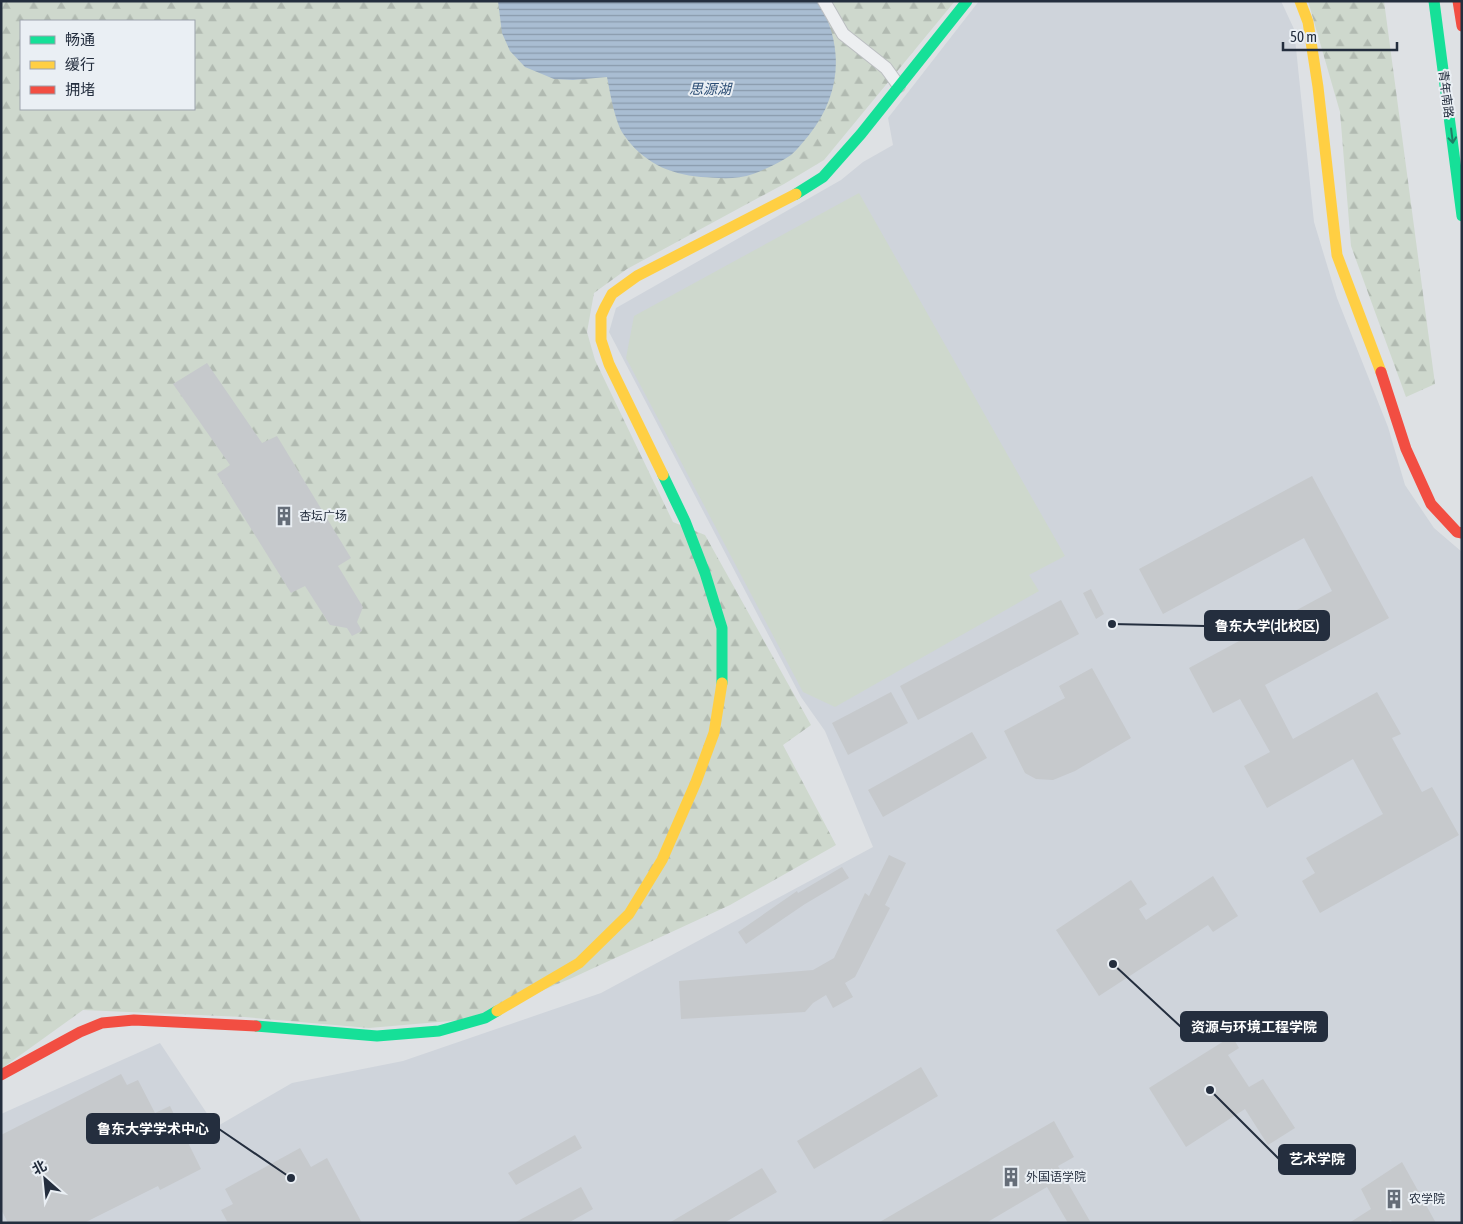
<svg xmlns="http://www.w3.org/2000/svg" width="1463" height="1224" font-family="'Asap Condensed','Noto Sans SC',sans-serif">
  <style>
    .built { fill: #cfd4db }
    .grass { fill: #ced8cd }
    .forest { fill: url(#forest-firs); fill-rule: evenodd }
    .water { fill: url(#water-rules) }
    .building { fill: #c6c9cc }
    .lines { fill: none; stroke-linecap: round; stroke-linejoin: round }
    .street-casing { stroke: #bcbfc2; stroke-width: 14 }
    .street { stroke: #edeff1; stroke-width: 12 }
    .fast { stroke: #16e098; stroke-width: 11 }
    .slow { stroke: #ffcf43; stroke-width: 11 }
    .jam { stroke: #f24e42; stroke-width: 11 }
    .oneway { stroke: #1e7e66 }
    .labels { text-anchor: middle; stroke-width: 4; stroke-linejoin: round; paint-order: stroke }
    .street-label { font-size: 12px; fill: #242e3e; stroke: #eaeff4 }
    .poi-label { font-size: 12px; fill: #242e3e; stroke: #eaeff4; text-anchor: start }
    .water-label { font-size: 14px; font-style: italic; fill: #2b4d74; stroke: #eaeff4 }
    .leader { fill: none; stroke: #242e3e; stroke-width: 2 }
    .callout-dot { fill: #242e3e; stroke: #eaeff4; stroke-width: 2 }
    .callout { fill: #242e3e; stroke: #242e3e; stroke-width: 2 }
    .callout-label { font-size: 14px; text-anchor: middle; font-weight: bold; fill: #fff }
  </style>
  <defs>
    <pattern id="forest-firs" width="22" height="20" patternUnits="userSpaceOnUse" patternTransform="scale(1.25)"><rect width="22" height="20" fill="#ced8cd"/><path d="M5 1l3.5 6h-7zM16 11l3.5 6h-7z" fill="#b1bab1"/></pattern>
    <pattern id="water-rules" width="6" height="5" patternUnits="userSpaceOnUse" patternTransform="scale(1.25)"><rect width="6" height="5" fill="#a9bdd2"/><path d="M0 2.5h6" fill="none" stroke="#899aac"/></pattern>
  </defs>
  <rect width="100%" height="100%" fill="#dee1e4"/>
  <path class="built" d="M979,1H1281L1294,29L1314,222L1337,298L1388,427L1405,485L1434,528L1462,552V1223H1V1114L160,1043L216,1127L292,1083L403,1061L601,993L873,847L825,731L801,697L609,332L616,308L841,180L863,162L893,145L888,118Z"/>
  <path class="grass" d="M859,193L1065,556L1029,575L1039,591L835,707L803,692L626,358L634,316Z"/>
  <path class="forest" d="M1,1H955L824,160L784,184L627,269L594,293L587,332L595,360L673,522L705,535L811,725L783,745L836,845L730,905L572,978L474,1019L369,1028L244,1017L83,1010L1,1069ZM21,21H194V109H21Z
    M1308,1H1384L1435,384L1406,397L1351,246L1340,112Z"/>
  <path class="water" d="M498,1H818C845,46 841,95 809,135C803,142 797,150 791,155C780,163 765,169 753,174C737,180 718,178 701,177C668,174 643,162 624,135C615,123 610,92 607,77L573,80L554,79L525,67L510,51L502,33Z"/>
  <path class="building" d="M207,363L262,443L277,436L351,558L338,566L363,607L357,622L362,631L352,636L347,628L330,625L305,586L291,593L217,474L230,465L173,384Z
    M1312,476L1389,618L1265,685L1293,739L1377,692L1401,734L1392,738L1422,792L1432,787L1459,835L1320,913L1302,881L1315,873L1306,858L1383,814L1353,759L1267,808L1244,766L1270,752L1240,699L1213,713L1189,668L1332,591L1304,538L1163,614L1139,569Z
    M1091,589L1104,614L1096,619L1083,593Z
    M1061,600L1079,634L918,720L900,686Z
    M1092,668L1131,738L1075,771L1053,780L1036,779L1025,773L1004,731L1065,698L1059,686Z
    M891,692L908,723L848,755L832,723Z
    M972,732L987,758L883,817L868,790Z
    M889,855L906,863L885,905L890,908L855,977L845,983L853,997L833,1008L826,995L813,1003L805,1012L681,1019L679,981L813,970L834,958L865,893L869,896Z
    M842,867L849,878L805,904L746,944L738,932L797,891L798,893Z
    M1213,876L1238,916L1213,932L1208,925L1099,996L1056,930L1131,880L1147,904L1139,909L1146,920Z
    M1232,1036L1239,1048L1228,1055L1249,1087L1263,1079L1295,1128L1268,1145L1245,1109L1186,1147L1149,1088Z
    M921,1067L938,1096L814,1169L797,1141Z
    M121,1074L127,1085L138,1080L155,1113L170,1106L201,1169L160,1190L158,1186L84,1223H8L1,1209V1135Z
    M1054,1121L1074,1157L1058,1166L1091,1223H1068L1047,1187L986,1223H878Z
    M575,1135L582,1148L516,1185L508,1173Z
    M300,1148L311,1167L327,1158L362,1223H228L221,1210L233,1204L225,1189Z
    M1402,1162L1436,1223H1392L1391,1220L1386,1223H1349L1371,1209L1361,1189Z
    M762,1168L777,1192L724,1223H669Z
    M581,1187L593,1209L568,1223H514Z"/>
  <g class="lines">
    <defs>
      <path id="street" d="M824,1L843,34L886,68L899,86"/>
    </defs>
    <use href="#street" class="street-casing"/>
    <use href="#street" class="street"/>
    <path class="fast" d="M1434,1L1462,216
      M796,194L823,177L861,134L967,1
      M663,475L685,521L705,573L722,628V683
      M256,1026L377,1036L439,1031L485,1018L497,1011"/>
    <path class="slow" d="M1300,1L1308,22L1318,87L1337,255L1381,372
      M663,475L609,364L601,340V316L605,307L612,294L637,276L796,194
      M497,1011L579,963L629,914L662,860L696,782L714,733L722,683"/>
    <path class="jam" d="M1458,1L1462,26
      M1381,372L1406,449L1431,504L1457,532L1462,533
      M1,1075L80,1032L102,1023L134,1020L256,1026"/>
  </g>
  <defs><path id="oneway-shaft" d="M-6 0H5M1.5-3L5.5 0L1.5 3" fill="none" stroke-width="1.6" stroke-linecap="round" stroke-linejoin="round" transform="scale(1.25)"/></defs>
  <use class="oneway" href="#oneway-shaft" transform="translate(1452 136) rotate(83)"/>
  <defs>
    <symbol id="building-bare" viewBox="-9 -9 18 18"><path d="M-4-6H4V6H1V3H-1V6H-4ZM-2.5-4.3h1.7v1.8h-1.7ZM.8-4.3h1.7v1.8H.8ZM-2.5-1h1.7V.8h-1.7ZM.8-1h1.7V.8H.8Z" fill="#656d78" stroke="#eaeff4" stroke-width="2.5" paint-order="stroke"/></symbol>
  </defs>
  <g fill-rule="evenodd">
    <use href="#building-bare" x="270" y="502" width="28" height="28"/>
    <use href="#building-bare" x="997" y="1163" width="28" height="28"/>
    <use href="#building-bare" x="1380" y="1185" width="28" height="28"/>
  </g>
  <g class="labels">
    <g class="street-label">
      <text transform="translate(1446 94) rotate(83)" y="4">青年南路</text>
    </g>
    <g class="poi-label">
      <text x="299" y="520">杏坛广场</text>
      <text x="1026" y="1181">外国语学院</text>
      <text x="1409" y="1203">农学院</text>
    </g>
    <g class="water-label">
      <text x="710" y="94">思源湖</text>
    </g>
  </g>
  <path class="leader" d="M1112 624L1205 626M1113 964L1181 1027M291 1178L219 1129M1210 1090L1279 1159"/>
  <g class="callout-dot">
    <circle cx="1112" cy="624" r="5"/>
    <circle cx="1113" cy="964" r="5"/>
    <circle cx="291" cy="1178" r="5"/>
    <circle cx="1210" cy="1090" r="5"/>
  </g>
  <g class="callout">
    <rect x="1205" y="611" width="124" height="29" rx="5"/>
    <rect x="1181" y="1012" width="146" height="29" rx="5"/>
    <rect x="87" y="1114" width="132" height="29" rx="5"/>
    <rect x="1279" y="1145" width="76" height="29" rx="5"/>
  </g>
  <g class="callout-label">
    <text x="1267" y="631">鲁东大学(北校区)</text>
    <text x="1254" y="1032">资源与环境工程学院</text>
    <text x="153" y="1134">鲁东大学学术中心</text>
    <text x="1317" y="1164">艺术学院</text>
  </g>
  <rect width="1463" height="1224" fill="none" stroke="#242e3e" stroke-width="5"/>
  <rect x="20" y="20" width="175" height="90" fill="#eaeff4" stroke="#9ba2ab"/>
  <rect x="30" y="36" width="25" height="8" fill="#16e098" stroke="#9ba2ab"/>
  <text x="65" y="45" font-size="15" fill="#242e3e">畅通</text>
  <rect x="30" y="61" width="25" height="8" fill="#ffcf43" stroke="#9ba2ab"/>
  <text x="65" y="70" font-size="15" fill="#242e3e">缓行</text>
  <rect x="30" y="86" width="25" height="8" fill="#f24e42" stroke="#9ba2ab"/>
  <text x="65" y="95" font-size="15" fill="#242e3e">拥堵</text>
  <g transform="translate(45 1179) rotate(333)" stroke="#eaeff4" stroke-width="4" paint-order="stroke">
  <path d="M0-4L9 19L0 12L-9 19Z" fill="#242e3e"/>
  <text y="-8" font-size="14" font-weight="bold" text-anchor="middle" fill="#242e3e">北</text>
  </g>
  <path d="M1283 42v8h114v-8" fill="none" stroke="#242e3e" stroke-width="2.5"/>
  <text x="1290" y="42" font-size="15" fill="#242e3e" stroke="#eaeff4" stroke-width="4" paint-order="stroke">50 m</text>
</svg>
